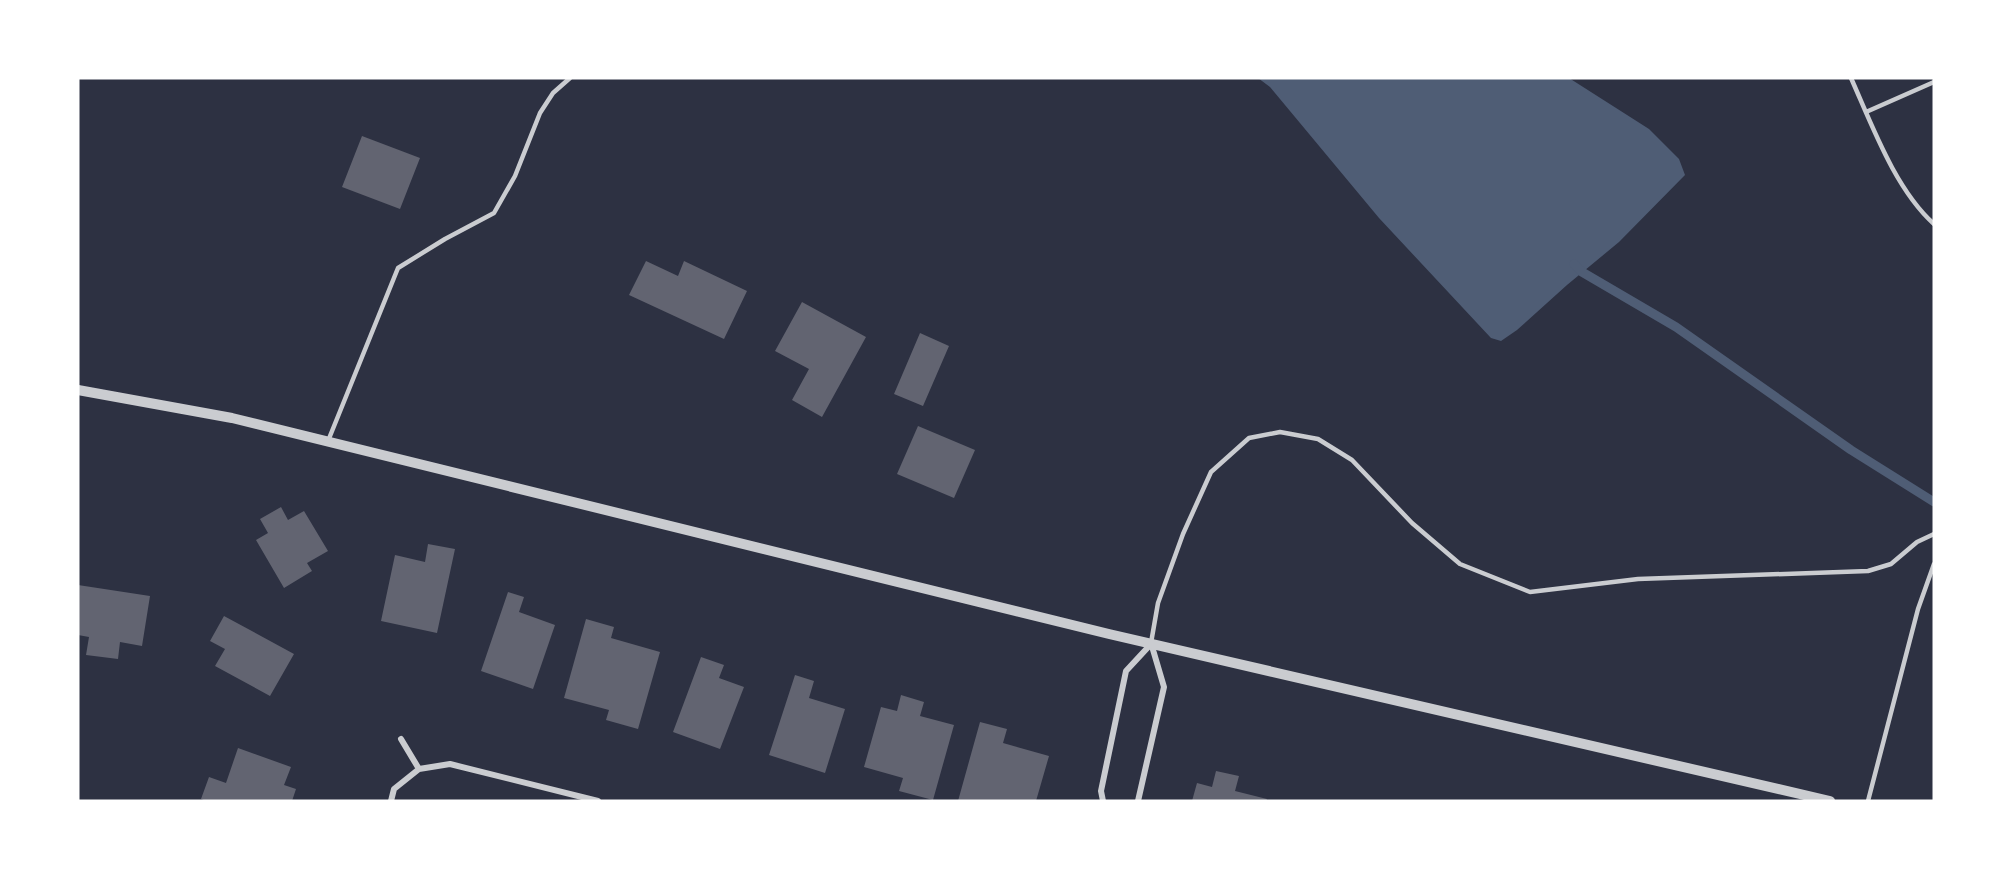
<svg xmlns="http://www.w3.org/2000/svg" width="2012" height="879" font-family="Poppins,sans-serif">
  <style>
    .water { fill: #4f5d75 }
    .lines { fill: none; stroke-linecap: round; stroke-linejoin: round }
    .stream { stroke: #4f5d75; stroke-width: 9 }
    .building { fill: #626471 }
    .service { stroke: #caccd0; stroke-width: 4.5 }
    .minor { stroke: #caccd0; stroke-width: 6 }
    .tertiary { stroke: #caccd0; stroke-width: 10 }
  </style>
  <rect width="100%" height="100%" fill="#2d3142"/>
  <path class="water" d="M1258,78H1569L1649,129L1679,159L1685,175L1619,242L1567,285L1517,330L1501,341L1491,338L1379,218L1270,87Z"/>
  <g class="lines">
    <path class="stream" d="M1574,264L1582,272L1676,327L1851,450L1934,502"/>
  </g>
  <path class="building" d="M362,136L420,158L400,209L342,187Z
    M646,261L678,276L684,261L747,291L724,339L629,295Z
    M802,302L866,337L822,417L792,400L809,369L775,351Z
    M920,333L949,346L923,406L894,394Z
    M918,426L975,450L954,498L897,474Z
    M281,507L288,520L304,511L328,551L307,563L312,571L284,588L256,540L268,533L260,519Z
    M428,544L455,549L437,633L381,621L395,555L425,562Z
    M78,585L150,596L142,646L120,642L118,659L86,655L89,637L78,635Z
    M508,592L524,597L519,612L555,625L533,689L481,671Z
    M224,616L294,654L270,696L215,666L225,649L210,641Z
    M586,619L614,627L611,638L660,652L638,729L606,720L609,710L564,698Z
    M701,657L724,665L719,678L744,687L720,749L673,732Z
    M795,675L814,681L809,698L845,709L825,773L769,755Z
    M901,695L924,702L920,716L954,725L933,800L899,791L903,778L864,767L881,707L897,711Z
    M980,722L1007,729L1003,743L1049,756L1036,801H958Z
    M238,748L291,767L284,785L296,789L292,801H206L201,799L209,777L226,783Z
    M1216,771L1239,776L1235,791L1267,799L1266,801H1192L1197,783L1212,787Z"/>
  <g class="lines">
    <path class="service" d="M1851,78C1872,125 1895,189 1934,224
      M1866,112L1934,82
      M328,441L398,268L445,239L494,213L515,176L540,113L553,93L570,78
      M1151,643L1158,603L1183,534L1211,472L1249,438L1280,432L1318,439L1352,460L1412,523L1460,564L1530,592L1638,579L1868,571L1891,564L1917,542L1934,534
      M1868,801L1918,609L1934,564"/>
    <path class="minor" d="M401,739L419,769
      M391,801L394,789L419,769L450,764L598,801
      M1103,801L1101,791L1126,671L1151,644
      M1138,801L1164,687L1151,643"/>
    <path class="tertiary" d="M78,390L232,418L1109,634L1830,801"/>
  </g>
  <rect width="2012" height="879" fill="none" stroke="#ffffff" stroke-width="159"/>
</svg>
